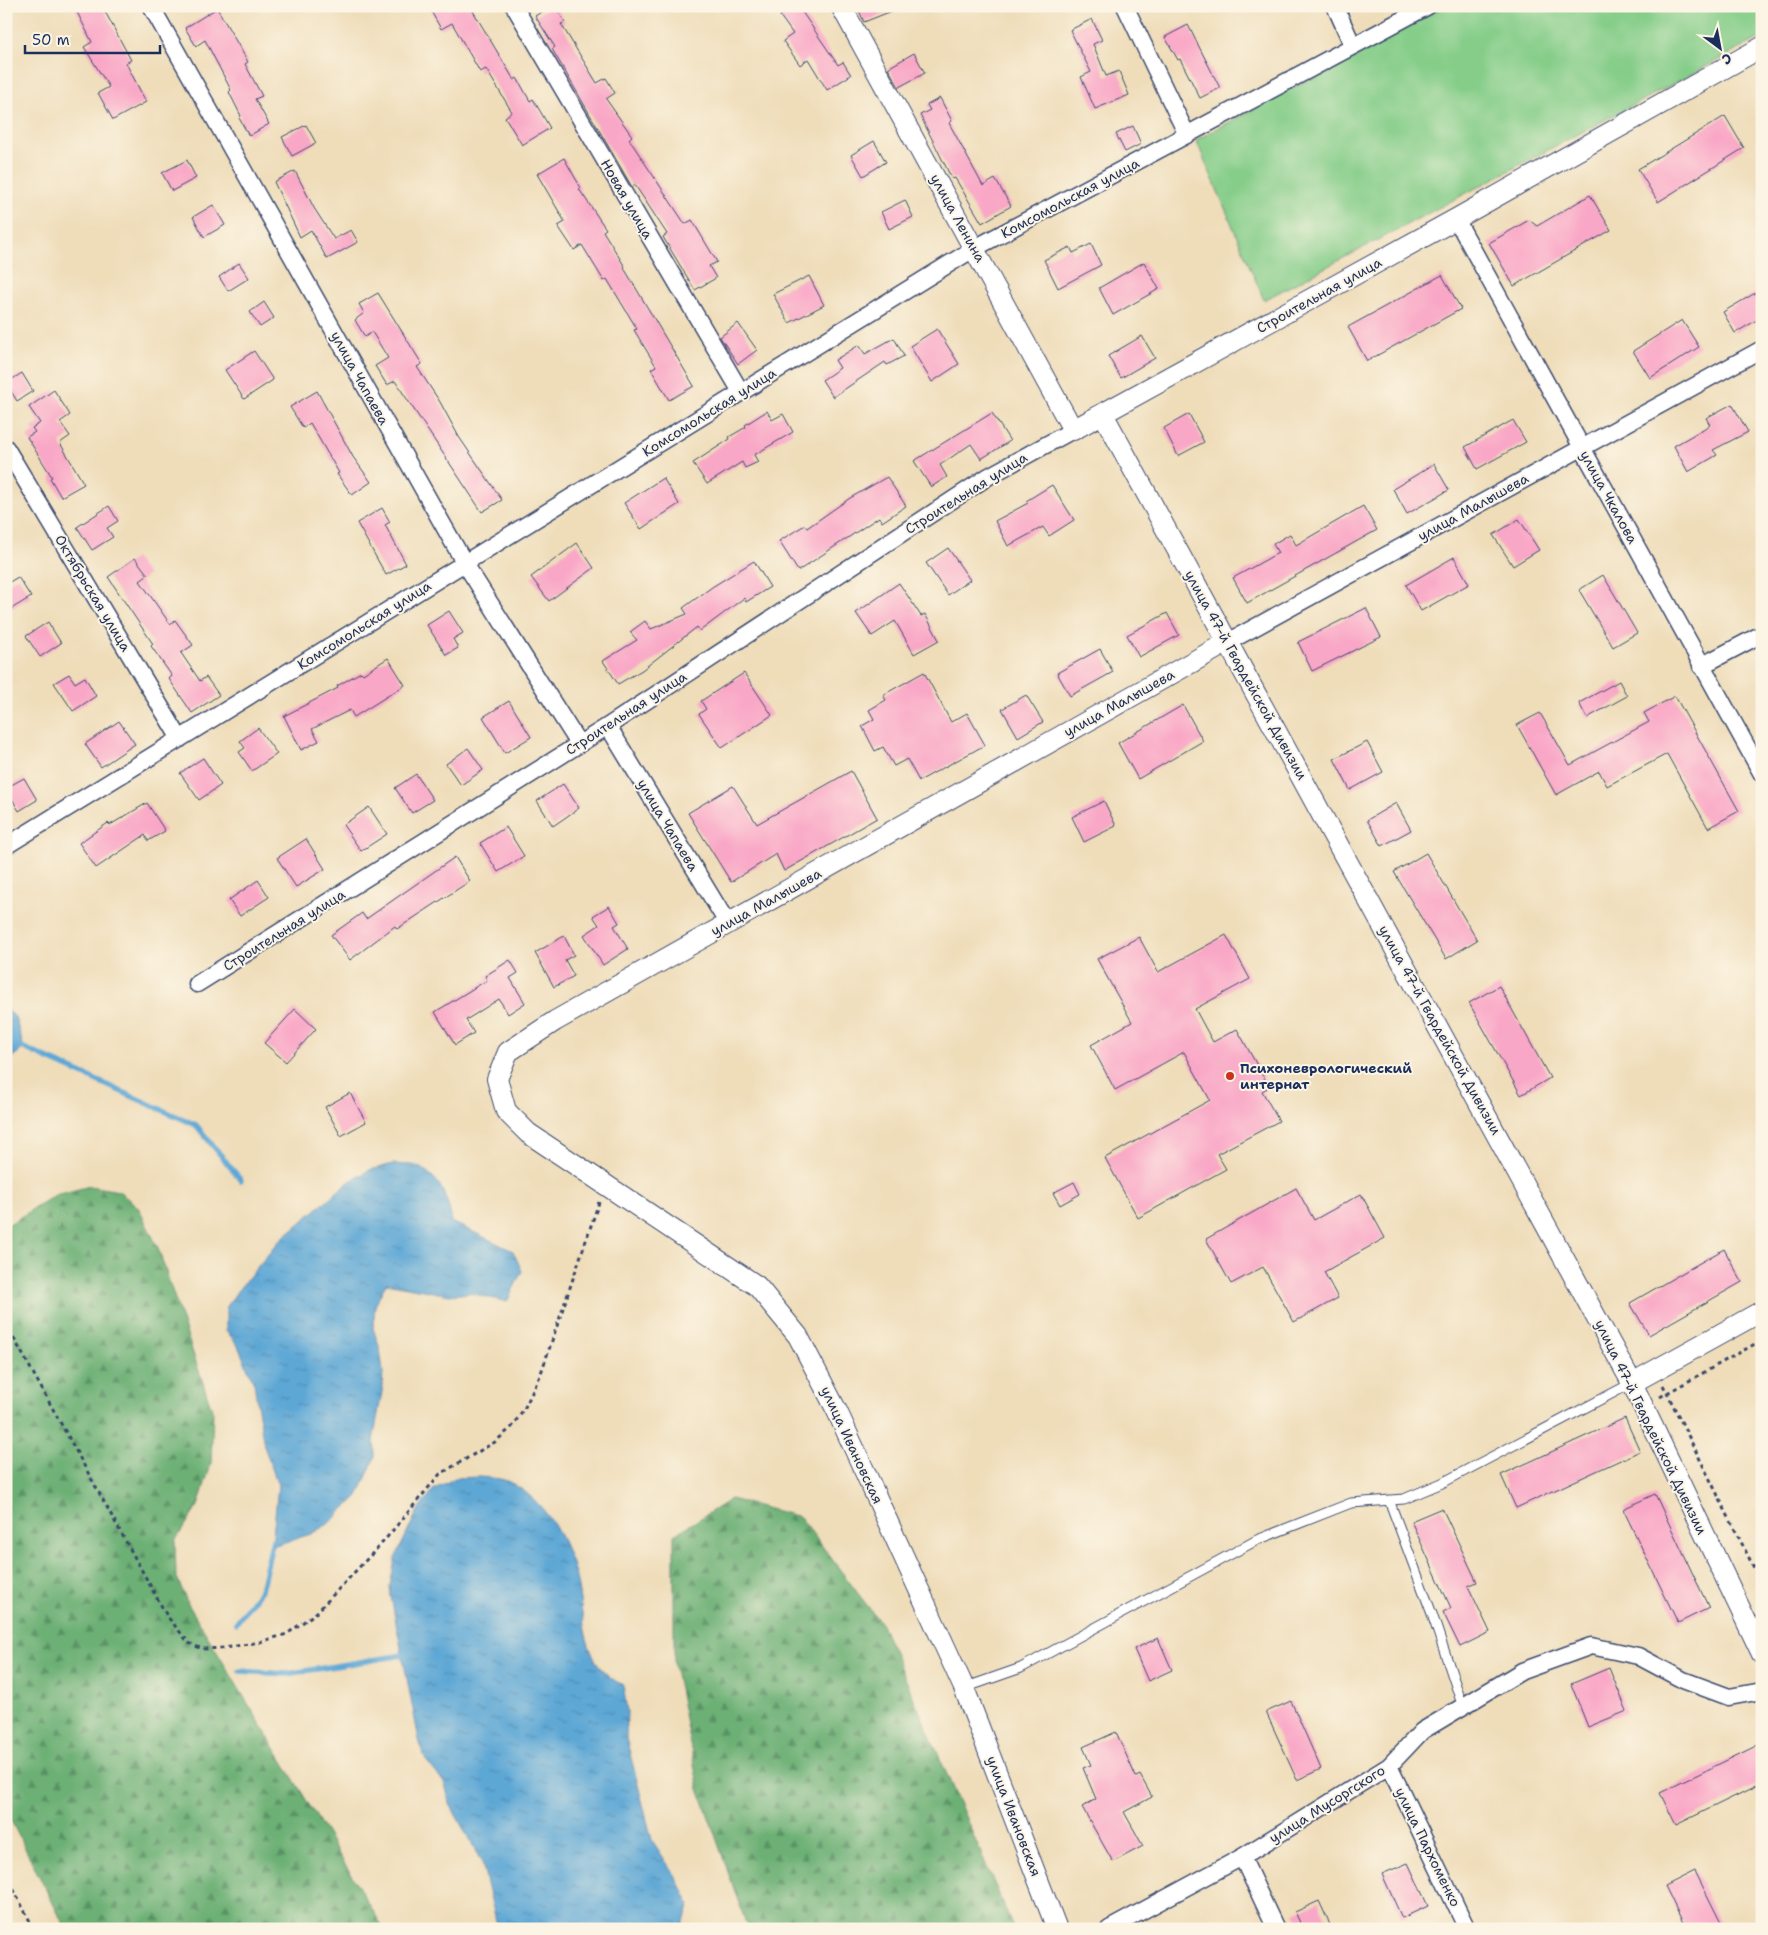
<svg xmlns="http://www.w3.org/2000/svg" width="1768" height="1935" font-family="'Shantell Sans',sans-serif">
  <style>
    .forest { fill: url(#forest-firs); stroke: #44706a }
    .park { fill: #85cd89; stroke: #507e74 }
    .water { fill: url(#water-ripples); stroke: #3c6b9a }
    .lines { fill: none; stroke-linecap: round; stroke-linejoin: round }
    .stream { stroke: #5da7d5; stroke-width: 5.5 }
    .building { fill: #f9a7c6 }
    .service-casing { stroke: #3b496c; stroke-width: 11 }
    .minor-casing { stroke: #3b496c; stroke-width: 19 }
    .tertiary-casing { stroke: #3b496c; stroke-width: 22 }
    .path { stroke: #3b496c; stroke-width: 3; stroke-dasharray: 4 4; stroke-linecap: butt }
    .service { stroke: #fff; stroke-width: 9 }
    .minor { stroke: #fff; stroke-width: 16 }
    .tertiary { stroke: #fff; stroke-width: 20 }
    .poi-dot { fill: #c8321e; stroke: #fcf5e5; stroke-width: 2 }
    .labels { text-anchor: middle; stroke-width: 4; stroke-linejoin: round; paint-order: stroke }
    .street-label { font-size: 14px; fill: #1b2f5e; stroke: #fcf5e5 }
    .poi-label { font-size: 14px; font-weight: bold; fill: #1b2f5e; stroke: #fcf5e5; text-anchor: start }
  </style>
  <defs>
    <pattern id="forest-firs" width="22" height="20" patternUnits="userSpaceOnUse" patternTransform="scale(1.25)"><rect width="22" height="20" fill="#6cb075"/><path d="M5 1l3.5 6h-7zM16 11l3.5 6h-7z" fill="#589063"/></pattern>
    <pattern id="water-ripples" width="26" height="14" patternUnits="userSpaceOnUse" patternTransform="scale(1.25)"><rect width="26" height="14" fill="#5da7d5"/><path d="M2 4q2-2 4 0t4 0M15 11q2-2 4 0t4 0" fill="none" stroke="#4c88b0"/></pattern>
  </defs>
  <rect width="100%" height="100%" fill="#fcf5e5"/>
  <filter id="ink" filterUnits="userSpaceOnUse"><feTurbulence type="fractalNoise" baseFrequency=".02" numOctaves="2"/><feDisplacementMap in="SourceGraphic" scale="10" xChannelSelector="R" yChannelSelector="G"/><feConvolveMatrix kernelMatrix="1 2 1 2 8 2 1 2 1" color-interpolation-filters="sRGB"/></filter>
  <filter id="wash" filterUnits="userSpaceOnUse"><feTurbulence type="fractalNoise" baseFrequency=".0096" numOctaves="4" result="noise"/><feDisplacementMap in="SourceGraphic" scale="20" xChannelSelector="R" yChannelSelector="G"/><feGaussianBlur stdDeviation="1.12" result="paint"/><feColorMatrix in="noise" values="0 0 0 0 0 0 0 0 0 0 0 0 0 0 0 0 0 1.4 0 .05"/><feComposite in="paint" operator="in"/></filter>
  <g filter="url(#wash)">
    <rect width="100%" height="100%" fill="#efddba"/>
    <path class="forest" d="M90,1186L119,1191L138,1207L158,1248L213,1413L211,1464L198,1506L175,1541L176,1575L188,1604L384,1929H66L6,1811V1226L55,1195Z
      M731,1499L800,1517L882,1625L1014,1929H748L699,1789L674,1664V1535Z"/>
    <path class="park" d="M1445,6H1762V37L1264,300L1196,140Z"/>
    <path class="water" d="M6,1008L15,1017L24,1048L6,1062Z
      M393,1164C400,1165 411,1164 417,1166C441,1177 448,1199 452,1222L513,1251L522,1271L507,1302L470,1293L449,1295L386,1283L375,1306L373,1328L380,1349L383,1371L382,1392L374,1435L375,1457L358,1496L328,1524L311,1534L272,1546L278,1485L264,1446L254,1383L238,1346L226,1330V1308L238,1290L281,1239L350,1181L370,1170Z
      M481,1477C489,1478 500,1478 507,1481C545,1498 569,1544 577,1582C585,1621 582,1666 623,1685L627,1711L626,1738L652,1840L679,1882L690,1905L681,1929H498L482,1863L450,1804L445,1784L425,1759L419,1740L391,1597L390,1586L395,1559L417,1512L433,1490L455,1478Z"/>
    <g class="lines">
      <path class="stream" d="M6,1036L24,1048L196,1125L241,1180
        M236,1623L261,1590L273,1540
        M240,1671L286,1674L403,1655"/>
    </g>
    <g id="blocks">
      <path class="building" d="M74,6H102L131,60L126,63L146,102L113,120L98,93L109,87L84,47L92,42Z
        M443,6H470L514,80L517,78L530,101L533,99L550,128L522,145L505,117L512,112L486,69L480,72L452,23L441,29L432,13Z
        M551,6H555L565,22L561,24L597,83L606,78L615,93L606,99L632,136L629,139L685,224L692,220L717,262L709,266L716,278L695,290L663,237L667,234L635,185L632,187L552,49L555,47L535,16Z
        M793,6H798L838,65L843,62L851,75L827,90L808,59L800,65L783,41L793,34L780,16Z
        M857,6H902V7L864,22Z
        M217,8L248,62L245,64L262,96L255,99L269,124L249,136L239,118L241,116L229,92L231,90L205,40L196,46L185,28Z
        M1092,19L1102,40L1093,44L1106,76L1119,71L1129,95L1095,109L1081,77L1091,72L1070,30Z
        M1188,25L1220,88L1200,98L1180,59L1178,60L1165,37Z
        M914,53L925,73L899,87L888,68Z
        M940,98L952,121L949,123L983,186L995,179L1011,206L982,223L955,178L952,179L920,115L930,110L927,105Z
        M1725,116L1744,148L1658,202L1638,169Z
        M306,125L316,143L292,156L282,137Z
        M1133,126L1141,144L1125,152L1116,134Z
        M874,141L886,162L863,176L851,155Z
        M564,158L581,188L579,189L606,229L603,231L625,267L624,268L694,386L669,400L651,369L656,366L634,330L637,329L607,279L604,281L582,245L574,250L558,226L565,222L537,174Z
        M187,160L196,178L172,191L162,173Z
        M295,171L314,208L334,239L351,230L358,242L327,259L311,230L300,237L274,182Z
        M1590,195L1611,230L1514,286L1489,243L1529,220L1537,226Z
        M905,200L913,217L889,229L881,212Z
        M213,205L225,225L204,237L193,217Z
        M1091,244L1101,265L1058,288L1044,260L1070,247L1073,253Z
        M1144,262L1159,289L1113,315L1099,288Z
        M239,263L249,278L228,291L219,277Z
        M1442,275L1461,309L1367,361L1348,327Z
        M809,276L824,305L789,323L773,294Z
        M1762,289V317L1735,333L1723,312Z
        M378,293L422,364L417,367L440,402L459,437L502,500L482,512L395,381L387,385L375,366L388,358L372,332L365,337L355,320L364,313L359,304Z
        M264,302L274,318L260,327L250,312Z
        M1682,320L1699,347L1650,378L1633,351Z
        M738,323L757,350L738,364L720,337Z
        M937,329L959,364L932,382L910,346Z
        M1142,336L1155,358L1121,378L1108,356Z
        M894,338L904,356L887,365L885,362L833,397L822,380L840,368L835,360L859,345L865,354Z
        M254,351L273,380L244,399L225,370Z
        M22,373L33,391L17,401L6,383Z
        M54,390L70,415L60,422L70,436L60,443L84,484L61,497L50,478L52,477L27,437L35,432L32,428L40,423L29,407Z
        M317,391L353,457L371,482L352,495L337,474L339,473L310,423L303,428L290,407Z
        M1732,404L1748,432L1713,450L1717,455L1688,472L1674,446L1710,425L1706,418Z
        M767,411L772,420L783,414L793,432L754,455L758,462L745,468L742,462L707,484L693,463L730,439L729,437L746,427L745,425Z
        M992,413L1010,441L981,459L971,444L940,465L947,477L931,487L914,461Z
        M1189,414L1204,442L1178,456L1164,428Z
        M1513,420L1526,442L1477,469L1465,447Z
        M1434,464L1449,490L1407,514L1393,489Z
        M887,477L906,506L882,522L879,517L798,571L779,541L805,525L807,528L850,498Z
        M663,478L679,504L641,529L624,503Z
        M1052,485L1074,520L1049,536L1043,527L1008,546L995,521L1028,503L1026,501Z
        M109,506L118,521L107,528L113,537L92,550L77,527Z
        M1363,506L1377,530L1247,603L1233,578L1278,553L1273,544L1290,534L1296,545Z
        M382,508L390,522L385,525L406,564L386,575L357,523Z
        M1519,519L1539,550L1513,566L1493,535Z
        M577,543L594,568L549,601L531,577Z
        M948,548L970,580L948,595L926,563Z
        M1454,557L1469,584L1421,611L1406,585Z
        M135,558L148,575L140,581L170,624L175,620L193,645L181,653L200,681L206,677L219,695L192,713L169,679L172,676L151,646L153,644L108,577Z
        M754,561L770,587L746,602L744,598L700,631L697,627L642,670L618,684L603,661L637,640L630,632L645,621L651,629L687,614L683,608L712,587Z
        M1603,575L1637,633L1613,647L1579,590Z
        M18,577L31,597L6,612V584Z
        M899,583L921,616L925,614L939,640L914,654L895,621L872,636L856,613Z
        M1366,608L1381,637L1312,671L1298,642Z
        M449,611L463,633L453,639L458,648L446,655L427,625Z
        M1167,613L1179,635L1139,657L1127,635Z
        M48,622L61,643L40,657L26,636Z
        M1100,649L1113,672L1070,696L1057,673Z
        M388,658L405,685L354,717L350,710L312,729L319,741L301,750L284,716L338,688L337,686L361,672L363,674Z
        M924,672L951,722L967,713L985,745L919,781L907,759L894,766L883,747L875,751L862,726L874,719L869,710L886,700L883,695Z
        M744,673L772,715L722,748L699,714L706,709L701,701Z
        M69,674L75,683L85,677L96,696L73,711L54,683Z
        M1619,681L1627,696L1587,718L1579,703Z
        M1026,695L1043,722L1018,737L1002,709Z
        M1675,696L1739,811L1708,828L1667,754L1607,786L1599,771L1556,795L1517,725L1540,713L1570,765L1649,722L1644,713Z
        M509,701L531,737L505,753L483,717Z
        M1183,705L1203,741L1138,779L1118,743Z
        M119,721L135,744L101,767L85,744Z
        M258,728L277,754L252,771L239,752L245,748L240,741Z
        M1367,742L1383,772L1350,790L1334,759Z
        M468,748L483,770L461,785L446,764Z
        M203,758L221,785L199,800L180,773Z
        M851,771L877,818L784,871L776,854L731,882L688,813L733,786L757,824Z
        M416,774L433,800L412,813L395,788Z
        M24,778L37,800L19,811L6,788Z
        M563,784L579,808L553,826L537,801Z
        M1104,801L1116,826L1084,842L1072,817Z
        M147,803L165,831L148,841L145,835L96,868L79,843L108,823L110,825Z
        M1396,803L1411,830L1382,846L1367,820Z
        M369,807L387,834L361,851L343,825Z
        M506,827L524,856L498,872L480,843Z
        M306,839L325,869L296,887L277,858Z
        M1426,853L1477,940L1446,959L1394,872Z
        M455,857L470,881L397,929L395,926L350,960L331,935L362,913L366,919Z
        M258,880L269,897L240,916L229,900Z
        M609,906L619,923L614,926L628,949L603,965L584,935L599,925L593,916Z
        M1226,935L1250,979L1195,1009L1213,1042L1237,1029L1269,1087L1262,1091L1279,1121L1217,1154L1226,1169L1138,1218L1105,1158L1210,1100L1184,1052L1115,1090L1091,1045L1132,1022L1097,959L1139,937L1158,972Z
        M564,936L574,955L565,960L574,976L554,987L535,953Z
        M510,960L518,973L510,978L525,1003L508,1014L499,999L466,1020L474,1033L455,1045L435,1012L487,980L485,976Z
        M1499,986L1550,1078L1521,1095L1469,1003Z
        M295,1009L316,1029L286,1062L264,1043Z
        M350,1093L366,1122L341,1136L325,1107Z
        M1074,1182L1080,1194L1060,1205L1053,1193Z
        M1296,1188L1314,1220L1361,1194L1385,1238L1324,1272L1338,1298L1294,1322L1263,1267L1231,1284L1206,1239Z
        M1724,1249L1742,1282L1649,1335L1630,1303Z
        M1625,1418L1640,1451L1516,1508L1501,1475Z
        M1655,1494L1709,1608L1678,1623L1623,1509Z
        M1442,1508L1477,1582L1468,1586L1490,1632L1460,1647L1443,1612L1451,1608L1411,1521Z
        M1158,1638L1172,1670L1148,1681L1134,1649Z
        M1609,1668L1627,1711L1588,1727L1571,1684Z
        M1291,1701L1321,1769L1297,1780L1266,1712Z
        M1116,1732L1136,1777L1140,1775L1152,1797L1124,1812L1143,1846L1113,1862L1082,1807L1096,1799L1083,1768L1091,1765L1083,1747Z
        M1762,1743V1783L1676,1825L1660,1793Z
        M1408,1863L1428,1906L1402,1918L1382,1874Z
        M1695,1871L1724,1929H1686L1665,1886Z
        M1319,1901L1332,1929H1303L1295,1912Z"/>
    </g>
  </g>
  <g filter="url(#ink)">
    <use href="#blocks" fill-opacity="0" stroke="#3b496c" stroke-width="1"/>
    <g class="lines">
      <defs>
        <path id="service" d="M1389,1500L1432,1614L1463,1707
          M964,1688L1021,1668L1257,1540L1351,1503L1404,1499L1442,1483L1632,1383"/>
        <path id="minor" d="M151,6L464,562L579,744
          M514,6L741,392
          M1125,6L1187,135
          M1335,6L1353,46
          M1456,219L1762,774
          M6,448L180,739
          M1228,642L1762,349
          M1701,666L1762,634
          M608,726L728,924
          M6,846L975,248L1428,6
          M197,984L608,726L989,476L1073,430
          M1389,1766L1467,1929
          M1242,1857L1276,1929
          M1109,1929L1242,1857L1389,1766L1422,1731L1522,1671L1591,1646L1638,1656L1683,1680L1729,1697L1762,1691"/>
        <path id="tertiary" d="M841,6L1073,430L1456,219L1762,47
          M1103,414L1632,1383L1762,1654
          M1632,1383L1762,1311
          M1057,1929L964,1688L837,1411L798,1336L757,1286L528,1133L506,1111L497,1079L508,1052L555,1021L1228,642"/>
      </defs>
      <use href="#service" class="service-casing"/>
      <use href="#minor" class="minor-casing"/>
      <use href="#tertiary" class="tertiary-casing"/>
      <path class="path" d="M6,1324L167,1616L189,1643L202,1649L225,1648L260,1642L287,1634L317,1612L383,1542L440,1474L495,1442L512,1427L525,1407L540,1376L599,1202
        M1663,1385L1762,1584
        M1660,1397L1762,1340
        M6,1875L34,1929"/>
      <use href="#service" class="service"/>
      <use href="#minor" class="minor"/>
      <use href="#tertiary" class="tertiary"/>
    </g>
  </g>
  <circle class="poi-dot" cx="1230" cy="1076" r="5"/>
  <g class="labels">
    <g class="street-label">
      <text transform="translate(1070 198) rotate(-28)" y="5">Комсомольская улица</text>
      <text transform="translate(627 199) rotate(60)" y="5">Новая улица</text>
      <text transform="translate(958 218) rotate(61)" y="5">улица Ленина</text>
      <text transform="translate(1319 295) rotate(-29)" y="5">Строительная улица</text>
      <text transform="translate(360 378) rotate(61)" y="5">улица Чапаева</text>
      <text transform="translate(709 412) rotate(-32)" y="5">Комсомольская улица</text>
      <text transform="translate(966 493) rotate(-32)" y="5">Строительная улица</text>
      <text transform="translate(1609 497) rotate(61)" y="5">улица Чкалова</text>
      <text transform="translate(1473 507) rotate(-29)" y="5">улица Малышева</text>
      <text transform="translate(93 593) rotate(59)" y="5">Октябрьская улица</text>
      <text transform="translate(364 625) rotate(-32)" y="5">Комсомольская улица</text>
      <text transform="translate(1246 675) rotate(61)" y="5">улица 47-й Гвардейской Дивизии</text>
      <text transform="translate(1119 703) rotate(-29)" y="5">улица Малышева</text>
      <text transform="translate(626 713) rotate(-33)" y="5">Строительная улица</text>
      <text transform="translate(668 825) rotate(59)" y="5">улица Чапаева</text>
      <text transform="translate(766 902) rotate(-29)" y="5">улица Малышева</text>
      <text transform="translate(284 930) rotate(-32)" y="5">Строительная улица</text>
      <text transform="translate(1440 1030) rotate(61)" y="5">улица 47-й Гвардейской Дивизии</text>
      <text transform="translate(1651 1427) rotate(64)" y="5">улица 47-й Гвардейской Дивизии</text>
      <text transform="translate(852 1445) rotate(65)" y="5">улица Ивановская</text>
      <text transform="translate(1327 1804) rotate(-32)" y="5">улица Мусоргского</text>
      <text transform="translate(1014 1816) rotate(69)" y="5">улица Ивановская</text>
      <text transform="translate(1428 1847) rotate(64)" y="5">улица Пархоменко</text>
    </g>
    <g class="poi-label">
      <text x="1240" y="1073">Психоневрологический<tspan x="1240" dy="16">интернат</tspan></text>
    </g>
  </g>
  <rect width="1768" height="1935" fill="none" stroke="#fcf5e5" stroke-width="25"/>
  <g transform="translate(1720 48) rotate(148)" stroke="#fcf5e5" stroke-width="4" paint-order="stroke">
  <path d="M0-4L9 19L0 12L-9 19Z" fill="#1b2f5e"/>
  <text y="-8" font-size="14" font-weight="bold" text-anchor="middle" fill="#1b2f5e">С</text>
  </g>
  <path d="M25 45v8h135v-8" fill="none" stroke="#1b2f5e" stroke-width="2.5"/>
  <text x="32" y="45" font-size="15" fill="#1b2f5e" stroke="#fcf5e5" stroke-width="4" paint-order="stroke">50 m</text>
</svg>
